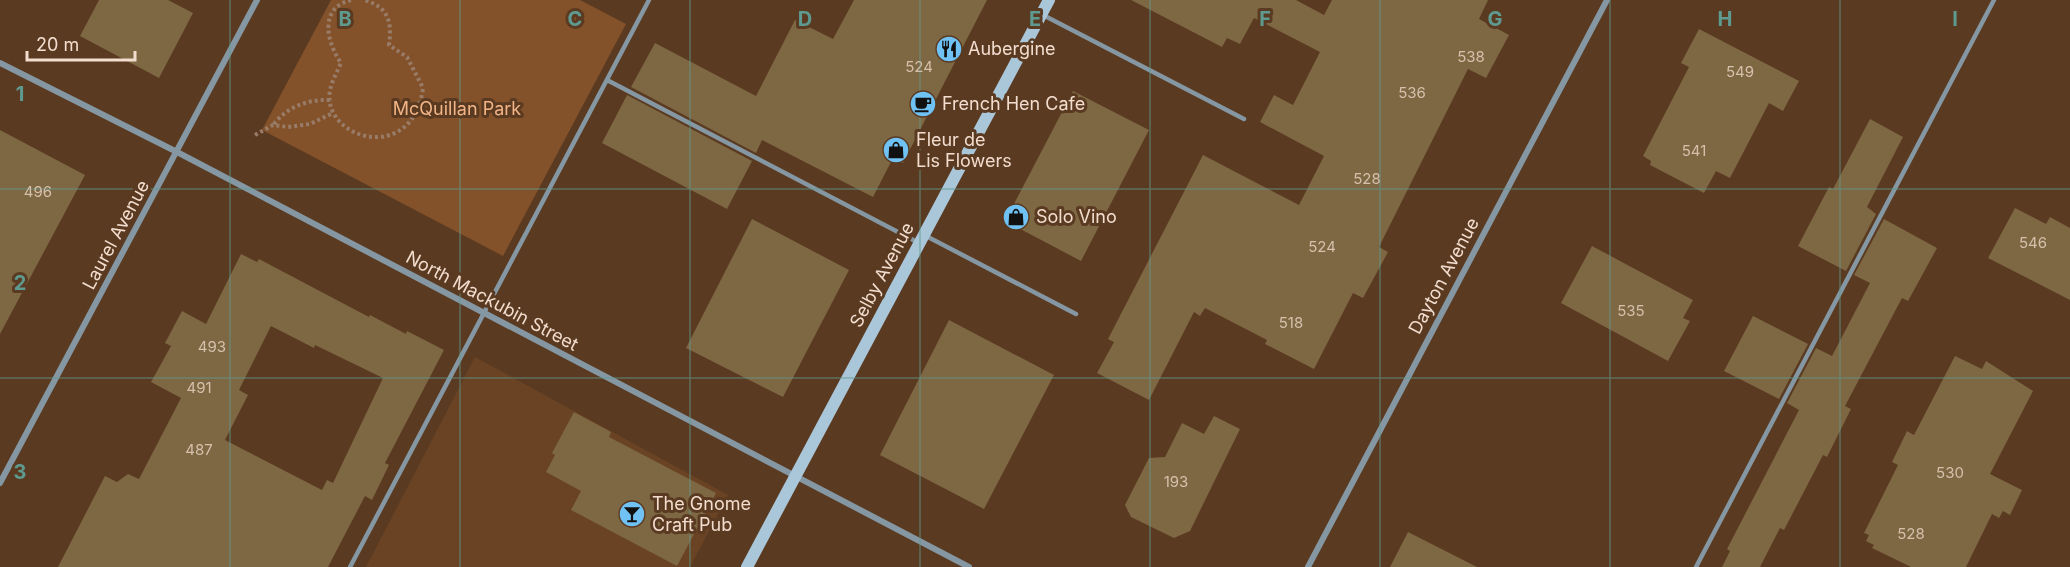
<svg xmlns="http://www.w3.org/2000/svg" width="2070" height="567" font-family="Inter,sans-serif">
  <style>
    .built { fill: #694324 }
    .green { fill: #84522a }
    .building { fill: #7e6743; fill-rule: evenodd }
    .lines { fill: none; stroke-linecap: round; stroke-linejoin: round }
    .path { stroke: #987c68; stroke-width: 4; stroke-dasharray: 3 3; stroke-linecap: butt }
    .lane { stroke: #8597a2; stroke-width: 4.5 }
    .street { stroke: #8597a2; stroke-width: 6 }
    .secondary { stroke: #aac6d9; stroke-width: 12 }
    .grid { fill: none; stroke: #5e9a90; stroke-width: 1.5; stroke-opacity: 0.55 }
    .labels { text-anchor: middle; stroke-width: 6; stroke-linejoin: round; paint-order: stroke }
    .number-label { font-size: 15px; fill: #d5c0ac }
    .poi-label { font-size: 18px; fill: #f2ddcf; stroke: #5a3a21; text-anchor: start }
    .park-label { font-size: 18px; fill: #f1b487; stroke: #5a3a21 }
    .street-label { font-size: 18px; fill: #f2ddcf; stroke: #5a3a21 }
    .grid-label { font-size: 20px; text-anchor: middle; font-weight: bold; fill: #5e9a90; stroke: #5a3a21; stroke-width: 6; stroke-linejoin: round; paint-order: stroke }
  </style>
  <rect width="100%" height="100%" fill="#5a3a21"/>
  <path class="built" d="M475,357L728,495L690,567H366Z"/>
  <path class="green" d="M331,0H580L626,24L503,256L262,130Z"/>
  <path class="building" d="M99,0H168L193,13L159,78L80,36Z
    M854,0H987L903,163L893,158L873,197L762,140L756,153L631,87L655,43L756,96L795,20L833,39Z
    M1131,0H1296L1324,15L1332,0H1488L1479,19L1509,35L1486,78L1468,69L1379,247L1388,252L1363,298L1353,293L1314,369L1265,344L1267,340L1205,308L1200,316L1194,312L1149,400L1097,373L1114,342L1108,339L1203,155L1299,205L1324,156L1260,122L1274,95L1293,105L1320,52L1254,18L1240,44L1227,38L1222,47Z
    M1699,29L1799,81L1783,111L1769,103L1730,178L1716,171L1704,193L1650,165L1651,161L1643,156L1689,67L1681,63Z
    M1073,91L1149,130L1081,261L1005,221Z
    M627,95L752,161L727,209L602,143Z
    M1870,119L1903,137L1867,207L1876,214L1846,271L1798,246L1829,187L1833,189Z
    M0,130L85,175L0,334Z
    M2015,208L2046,224L2050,217L2070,228V300L1988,258Z
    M752,219L849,270L783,397L686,348Z
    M1884,219L1937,248L1908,301L1902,298L1845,406L1851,409L1827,457L1823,455L1784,530L1780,528L1760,567H1722L1730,551L1727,549L1799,410L1787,403L1816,348L1832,356L1870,283L1854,275Z
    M1592,246L1693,300L1683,318L1690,321L1668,361L1561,303Z
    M241,254L257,262L259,259L369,317L370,315L406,334L407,331L444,350L385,463L389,465L372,500L365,496L328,567H58L105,476L117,482L128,474L139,479L181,398L151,382L171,346L165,343L182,311L206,324ZM271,326L314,348L315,345L383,378L333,483L327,480L322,490L225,440L248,395L239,390Z
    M1753,316L1808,344L1779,399L1724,371Z
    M949,320L1054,375L984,509L880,455Z
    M1955,356L1982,369L1986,361L2033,391L1990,474L2022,490L2010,515L2003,511L1999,518L1992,514L1966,567H1911L1872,548L1874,545L1866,541L1869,535L1864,533L1898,465L1892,462L1907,431L1914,435Z
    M574,412L611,432L609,437L716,493L677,566L571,510L581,491L546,472L555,455L552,453Z
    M1214,416L1240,429L1190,531L1174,538L1131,517L1125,505L1149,458L1165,457L1182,423L1204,434Z
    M1408,532L1477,567H1390Z"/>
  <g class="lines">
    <path class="path" d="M351,0C318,8 327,43 341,63C337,72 332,81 330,90C321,139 413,166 423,88L407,57L389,45C392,22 389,7 364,0
      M274,124C287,107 308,99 330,100
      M255,135L273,125L288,127L310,124L333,113"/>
    <path class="lane" d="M1043,15L1244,119
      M607,80L919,243
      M926,236L1076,314
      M350,567L649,0
      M1696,567L1994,0"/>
    <path class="street" d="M0,63L177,152L969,567
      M0,483L257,0
      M1308,567L1607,0"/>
    <path class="secondary" d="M747,567L1049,0"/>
  </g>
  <path class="grid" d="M230,0V567M460,0V567M690,0V567M920,0V567M1150,0V567M1380,0V567M1610,0V567M1840,0V567M0,189H2070M0,378H2070"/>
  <defs>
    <symbol id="restaurant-disc" viewBox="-11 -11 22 22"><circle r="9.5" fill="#70c2f4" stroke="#5a3a21"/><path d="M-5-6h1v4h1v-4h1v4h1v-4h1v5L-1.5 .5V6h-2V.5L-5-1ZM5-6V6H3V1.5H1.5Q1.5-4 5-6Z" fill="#111"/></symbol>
    <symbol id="cafe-disc" viewBox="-11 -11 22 22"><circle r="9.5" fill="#70c2f4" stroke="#5a3a21"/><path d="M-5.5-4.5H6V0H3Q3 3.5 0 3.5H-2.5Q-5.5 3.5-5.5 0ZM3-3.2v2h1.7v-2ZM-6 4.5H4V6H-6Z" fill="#111"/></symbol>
    <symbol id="shop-disc" viewBox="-11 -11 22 22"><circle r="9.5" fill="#70c2f4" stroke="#5a3a21"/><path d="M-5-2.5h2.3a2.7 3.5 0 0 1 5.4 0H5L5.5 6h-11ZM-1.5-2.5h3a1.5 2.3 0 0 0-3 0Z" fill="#111"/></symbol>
    <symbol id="bar-disc" viewBox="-11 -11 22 22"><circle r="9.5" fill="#70c2f4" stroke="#5a3a21"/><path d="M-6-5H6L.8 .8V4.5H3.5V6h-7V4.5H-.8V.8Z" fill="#111"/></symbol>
  </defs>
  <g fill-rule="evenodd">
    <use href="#restaurant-disc" x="934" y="34" width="30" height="30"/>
    <use href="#cafe-disc" x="908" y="89" width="30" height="30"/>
    <use href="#shop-disc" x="881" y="135" width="30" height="30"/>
    <use href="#shop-disc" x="1001" y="202" width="30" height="30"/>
    <use href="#bar-disc" x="617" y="499" width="30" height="30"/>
  </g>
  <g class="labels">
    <g class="number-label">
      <text x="1471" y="62">538</text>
      <text x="919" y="72">524</text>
      <text x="1740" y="77">549</text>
      <text x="1412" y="98">536</text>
      <text x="1694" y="156">541</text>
      <text x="1367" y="184">528</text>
      <text x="38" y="197">496</text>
      <text x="2033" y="248">546</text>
      <text x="1322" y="252">524</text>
      <text x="1631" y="316">535</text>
      <text x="1291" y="328">518</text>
      <text x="212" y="352">493</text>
      <text x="199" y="393">491</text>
      <text x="199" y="455">487</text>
      <text x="1950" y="478">530</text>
      <text x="1176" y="487">193</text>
      <text x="1911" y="539">528</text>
    </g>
    <g class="poi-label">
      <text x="968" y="55">Aubergine</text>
      <text x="942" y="110">French Hen Cafe</text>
      <text x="916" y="146">Fleur de<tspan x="916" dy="21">Lis Flowers</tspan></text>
      <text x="1036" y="223">Solo Vino</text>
      <text x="652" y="510">The Gnome<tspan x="652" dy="21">Craft Pub</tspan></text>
    </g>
    <g class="park-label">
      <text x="457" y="115">McQuillan Park</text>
    </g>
    <g class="street-label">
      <text transform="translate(116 235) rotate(-62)" y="6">Laurel Avenue</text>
      <text transform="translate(882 275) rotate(-62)" y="6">Selby Avenue</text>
      <text transform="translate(1444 276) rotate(-62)" y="6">Dayton Avenue</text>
      <text transform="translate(492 301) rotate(28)" y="6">North Mackubin Street</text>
    </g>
  </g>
  <g class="grid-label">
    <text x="345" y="26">B</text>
    <text x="575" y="26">C</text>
    <text x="805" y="26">D</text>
    <text x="1035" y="26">E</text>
    <text x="1265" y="26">F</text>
    <text x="1495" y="26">G</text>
    <text x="1725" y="26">H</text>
    <text x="1955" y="26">I</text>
    <text x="20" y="101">1</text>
    <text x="20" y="290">2</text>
    <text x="20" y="479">3</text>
  </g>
  <path d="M27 51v9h108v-9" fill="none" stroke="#f2ddcf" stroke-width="3"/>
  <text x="36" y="51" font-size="18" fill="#f2ddcf" stroke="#5a3a21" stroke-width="4.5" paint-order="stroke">20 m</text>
</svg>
